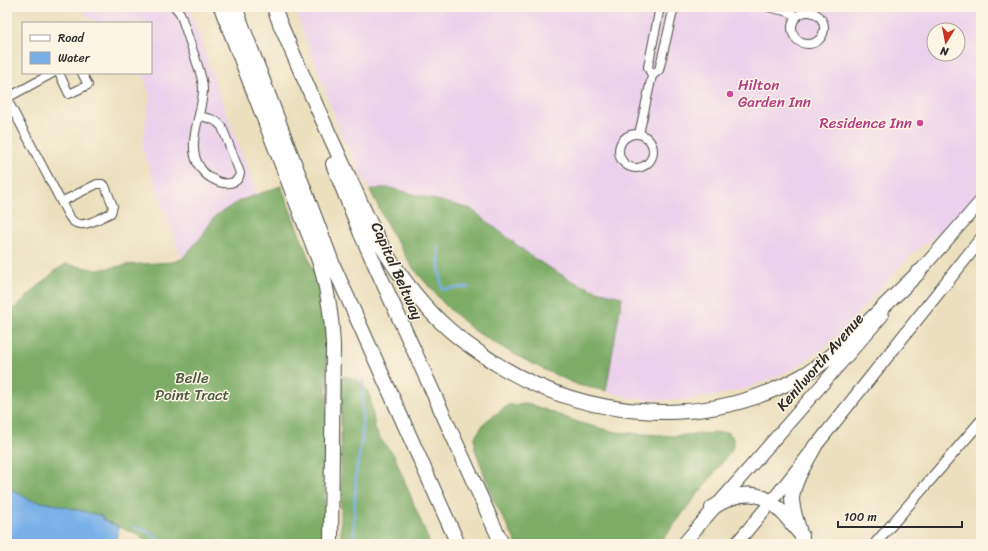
<svg xmlns="http://www.w3.org/2000/svg" width="988" height="551" font-family="Sriracha,sans-serif">
  <style>
    .built { fill: #ebd1eb; fill-rule: evenodd }
    .forest { fill: #7bac66; stroke: #536c48 }
    .water { fill: #79b0e8; stroke: #526e8a }
    .lines { fill: none; stroke-linecap: round; stroke-linejoin: round }
    .stream { stroke: #79b0e8; stroke-width: 2.5 }
    .minor-casing { stroke: #484641; stroke-width: 10 }
    .tertiary-casing { stroke: #484641; stroke-width: 12 }
    .primary-casing { stroke: #484641; stroke-width: 14 }
    .motorway-casing { stroke: #484641; stroke-width: 16 }
    .minor { stroke: #fff; stroke-width: 8 }
    .tertiary { stroke: #fff; stroke-width: 10 }
    .primary { stroke: #fff; stroke-width: 12 }
    .motorway { stroke: #fff; stroke-width: 14 }
    .hotel-dot { fill: #d1479c; stroke: #fcf5e5; stroke-width: 1.5 }
    .labels { text-anchor: middle; stroke-width: 3; stroke-linejoin: round; paint-order: stroke }
    .hotel-label { font-size: 15px; fill: #b23c85; stroke: #fcf5e5; text-anchor: start }
    .street-label { font-size: 15px; fill: #2b2b2b; stroke: #fcf5e5 }
    .park-label { font-size: 15px; fill: #4c5a41; stroke: #fcf5e5 }
  </style>
  <rect width="100%" height="100%" fill="#fcf5e5"/>
  <filter id="ink" filterUnits="userSpaceOnUse"><feTurbulence type="fractalNoise" baseFrequency=".025" numOctaves="2"/><feDisplacementMap in="SourceGraphic" scale="8" xChannelSelector="R" yChannelSelector="G"/><feConvolveMatrix kernelMatrix="1 2 1 2 8 2 1 2 1" color-interpolation-filters="sRGB"/></filter>
  <filter id="wash" filterUnits="userSpaceOnUse"><feTurbulence type="fractalNoise" baseFrequency=".012" numOctaves="4" result="noise"/><feDisplacementMap in="SourceGraphic" scale="16" xChannelSelector="R" yChannelSelector="G"/><feGaussianBlur stdDeviation="0.9" result="paint"/><feColorMatrix in="noise" values="0 0 0 0 0 0 0 0 0 0 0 0 0 0 0 0 0 1.4 0 .05"/><feComposite in="paint" operator="in"/></filter>
  <g filter="url(#wash)">
    <rect width="100%" height="100%" fill="#ebe0be"/>
    <path class="built" d="M84,7H189L216,85L257,194L239,201L215,216L202,236L182,259L142,147L150,95L142,73H151V23H97L85,14Z
      M294,7H981V198L909,257L838,335L821,350L798,366L776,377L745,389L718,395L689,400H655L631,398L606,391L621,297L597,291L572,281L535,259L381,188L370,190L344,141ZM934,30H958V54H934Z"/>
    <path class="forest" d="M281,186L316,277L321,293L325,319L327,346L324,544H150L137,534L103,520L102,516L57,505L30,500L7,487V315L55,271L66,264L98,270L126,265L173,262L182,259L202,236L215,216L239,201Z
      M381,188H390L471,209L535,259L572,281L597,291L622,297L606,391L578,385L547,371L512,353L473,330L445,305L413,268L391,232L370,190Z
      M341,376L357,379L367,390L370,397L375,429L381,440L394,455L430,544H341Z
      M530,404L580,423L615,432L671,436L728,432C735,438 734,442 732,450L659,544H517L494,501L475,449V437L485,422L508,405Z"/>
    <path class="water" d="M7,487L30,500L57,505L102,516L103,520L119,527L115,544H7Z"/>
    <g class="lines">
      <path class="stream" d="M439,246V266L442,289L469,287
        M135,527L149,532L164,544
        M353,544L356,475L362,439L363,380"/>
    </g>
  </g>
  <g filter="url(#ink)">
    <g class="lines">
      <defs>
        <path id="minor" d="M175,7L180,13C185,28 190,42 195,57C198,67 203,78 203,89C203,110 190,135 195,156C197,165 204,175 213,179C222,185 238,186 240,173L222,127C216,119 209,118 199,116
          M768,7L789,12L797,17
          M792 28a16 16 0 1 1 32 0a16 16 0 1 1-32 0Z
          M59,73L69,94L88,85L82,73
          M652,76L648,67L660,7
          M7,98L53,73
          M7,99L66,211C68,215 70,219 74,222C84,229 101,217 111,213L113,206L105,186L102,184H97L61,202
          M619 151a17 17 0 1 1 34 0a17 17 0 1 1-34 0Z
          M639,134L652,76L659,70L674,7"/>
        <path id="tertiary" d="M875,544L981,421"/>
        <path id="primary" d="M913,279L981,201
          M683,544L882,316
          M736,544L771,502L981,239"/>
        <path id="motorway" d="M221,7L321,266C328,293 332,316 333,345L331,544
          M235,7L333,265L458,544
          M274,7L282,29
          M279,21C302,75 327,130 352,184C365,211 376,240 393,264C411,291 433,317 458,337C470,347 483,355 495,363C588,421 706,430 802,376C826,363 845,344 865,325C883,307 901,290 919,272
          M333,164L361,234L502,544
          M712,508C758,479 773,500 802,536
          M799,529C796,519 792,509 792,498C794,480 807,461 815,446"/>
      </defs>
      <use href="#minor" class="minor-casing"/>
      <use href="#tertiary" class="tertiary-casing"/>
      <use href="#primary" class="primary-casing"/>
      <use href="#motorway" class="motorway-casing"/>
      <use href="#minor" class="minor"/>
      <use href="#tertiary" class="tertiary"/>
      <use href="#primary" class="primary"/>
      <use href="#motorway" class="motorway"/>
    </g>
  </g>
  <g class="hotel-dot">
    <circle cx="730" cy="94" r="4"/>
    <circle cx="920" cy="123" r="4"/>
  </g>
  <g class="labels">
    <g class="hotel-label">
      <text x="738" y="90">Hilton<tspan x="738" dy="17">Garden Inn</tspan></text>
      <text x="912" y="128" text-anchor="end">Residence Inn</text>
    </g>
    <g class="street-label">
      <text transform="translate(397 271) rotate(66)" y="5">Capital Beltway</text>
      <text transform="translate(820 362) rotate(-49)" y="5">Kenilworth Avenue</text>
    </g>
    <g class="park-label">
      <text x="192" y="383">Belle<tspan x="192" dy="17">Point Tract</tspan></text>
    </g>
  </g>
  <rect width="988" height="551" fill="none" stroke="#fcf5e5" stroke-width="24"/>
  <rect x="22" y="22" width="130" height="52" fill="#fcf5e5" stroke="#a8a49b"/>
  <rect x="30" y="35" width="20" height="6" fill="#ffffff" stroke="#a8a49b"/>
  <text x="58" y="42" font-size="12" fill="#2b2b2b">Road</text>
  <rect x="30" y="52" width="20" height="12" fill="#79b0e8" stroke="#a8a49b"/>
  <text x="58" y="62" font-size="12" fill="#2b2b2b">Water</text>
  <g transform="translate(946 42) rotate(190)"><circle r="19" fill="#fcf5e5" stroke="#a8a49b"/>
  <path d="M0-3L7 15L0 10L-7 15Z" fill="#c8321e"/>
  <text y="-6" font-size="11" font-weight="bold" text-anchor="middle" fill="#2b2b2b">N</text>
  </g>
  <path d="M838 521v6h124v-6" fill="none" stroke="#2b2b2b" stroke-width="2"/>
  <text x="844" y="521" font-size="12" fill="#2b2b2b" stroke="#fcf5e5" stroke-width="3" paint-order="stroke">100 m</text>
</svg>
